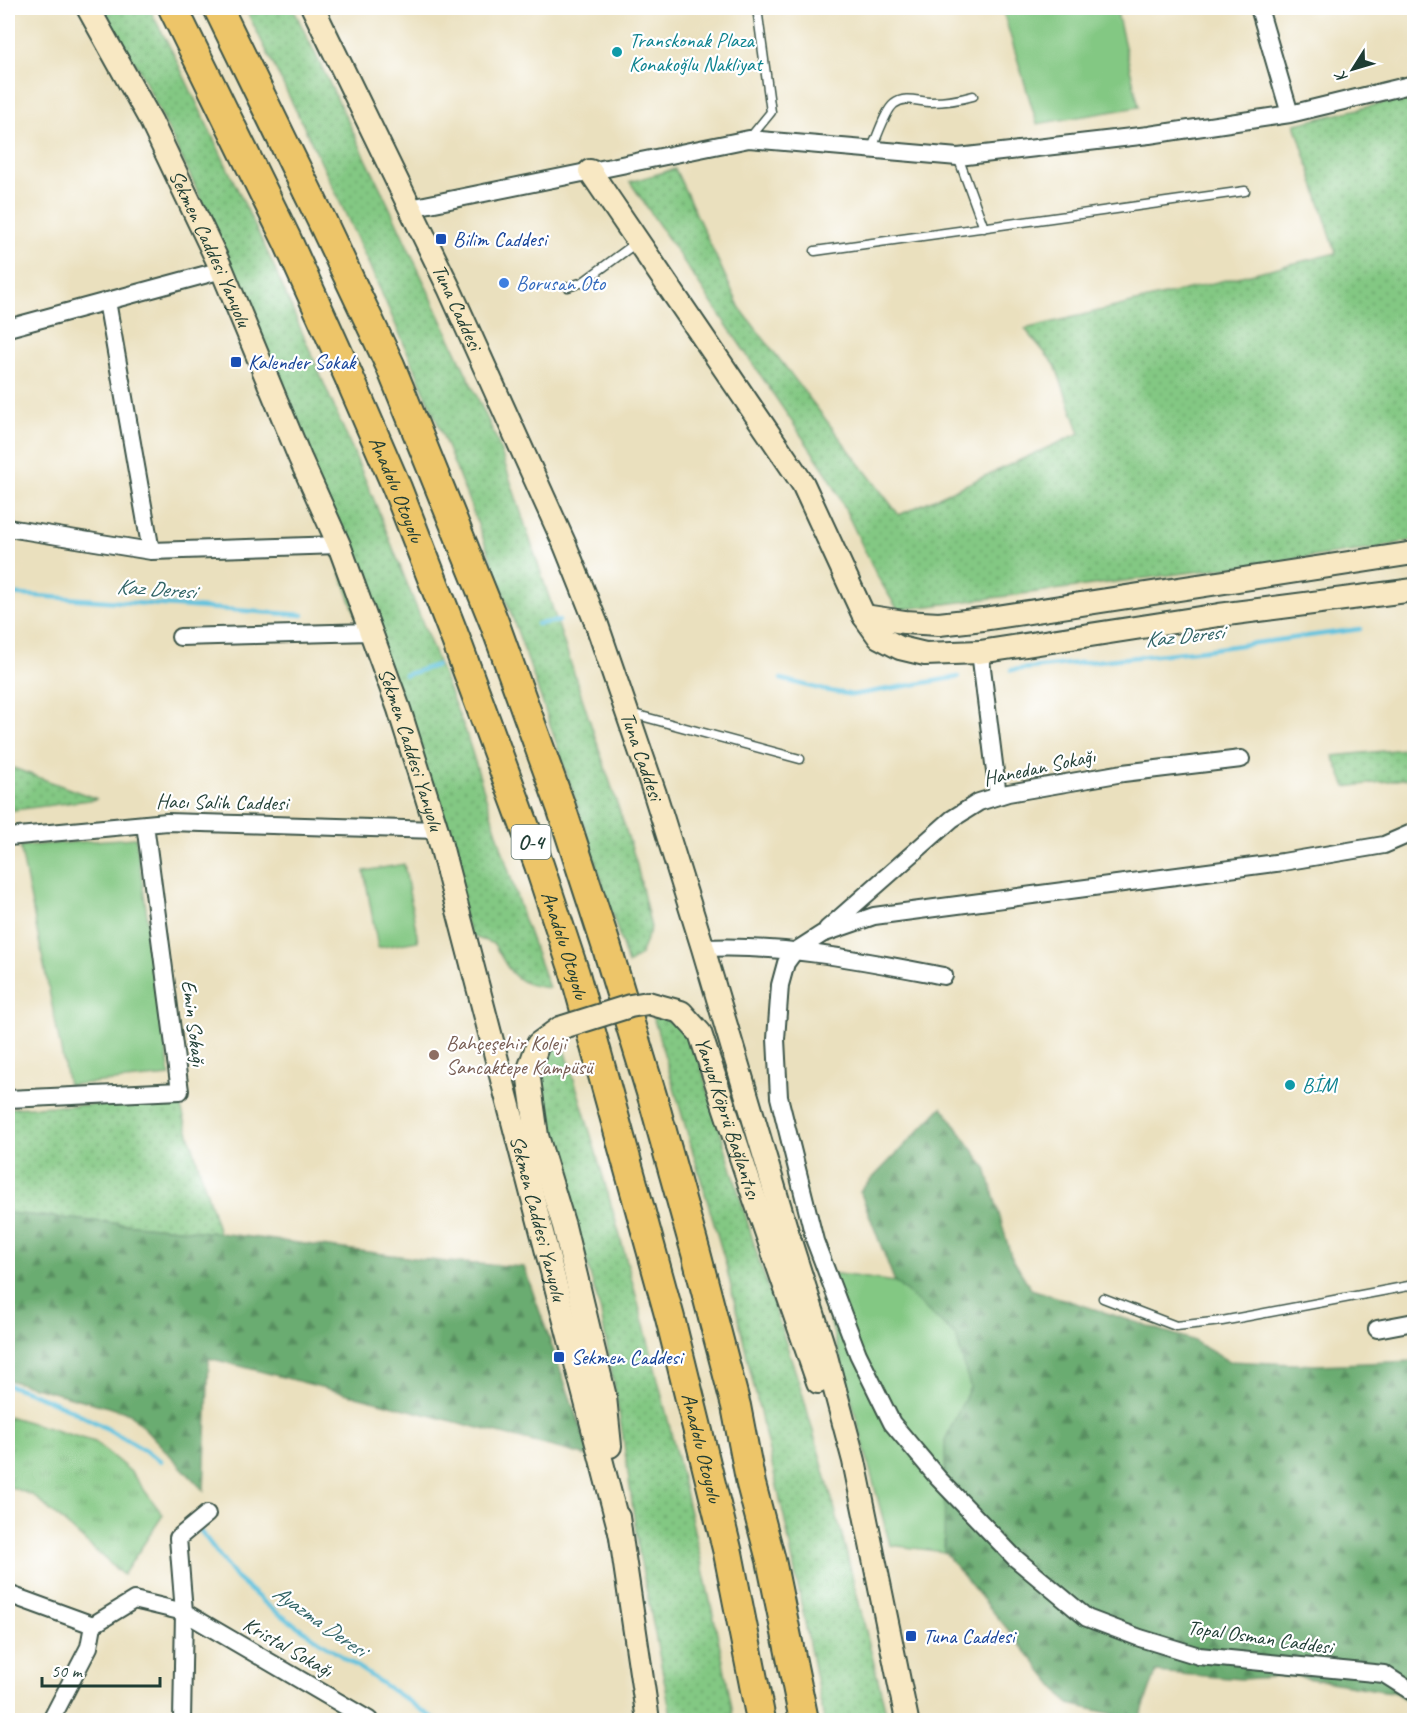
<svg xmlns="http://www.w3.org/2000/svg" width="1422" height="1728" font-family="Caveat,sans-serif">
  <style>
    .grass { fill: url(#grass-dots); stroke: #51825c; stroke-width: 1.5 }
    .forest { fill: url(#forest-firs); stroke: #447452; stroke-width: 1.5 }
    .park { fill: url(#park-tufts); stroke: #51825c; stroke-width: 1.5 }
    .garden { fill: #83c883; stroke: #51825c; stroke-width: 1.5 }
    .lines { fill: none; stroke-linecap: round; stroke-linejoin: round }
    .stream { stroke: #60c2de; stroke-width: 4.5 }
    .lane-casing { stroke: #3d5549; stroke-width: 11 }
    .street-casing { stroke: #3d5549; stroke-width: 20 }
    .secondary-casing { stroke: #3d5549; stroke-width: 26 }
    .highway-casing { stroke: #3d5549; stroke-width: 32 }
    .lane { stroke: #fff; stroke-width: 8 }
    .street { stroke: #fff; stroke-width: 16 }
    .secondary { stroke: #f8e8c3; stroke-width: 22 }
    .highway { stroke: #edc569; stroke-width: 28 }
    .secondary-bridge-casing { stroke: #3d5549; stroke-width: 26; stroke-linecap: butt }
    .secondary-bridge { stroke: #f8e8c3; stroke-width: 22 }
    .culture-dot { fill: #0f9aa8; stroke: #fff; stroke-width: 2 }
    .transit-dot { fill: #1a4fb4; stroke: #fff; stroke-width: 2 }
    .shop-dot { fill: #3f7fe0; stroke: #fff; stroke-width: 2 }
    .education-dot { fill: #8d6e63; stroke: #fff; stroke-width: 2 }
    .labels { text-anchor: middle; stroke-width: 4.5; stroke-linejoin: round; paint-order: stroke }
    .shield { fill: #fff; stroke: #627771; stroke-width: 1.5 }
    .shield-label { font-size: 20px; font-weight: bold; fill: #1f3d34 }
    .culture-label { font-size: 21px; fill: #0d838f; stroke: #fff; text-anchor: start }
    .transit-label { font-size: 21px; fill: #164399; stroke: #fff; text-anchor: start }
    .street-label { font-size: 21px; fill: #1f3d34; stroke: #fff }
    .shop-label { font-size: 21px; fill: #366cbe; stroke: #fff; text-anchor: start }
    .education-label { font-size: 21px; fill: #785e54; stroke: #fff; text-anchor: start }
    .water-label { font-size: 22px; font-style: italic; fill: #326567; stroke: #fff }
  </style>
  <defs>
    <pattern id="grass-dots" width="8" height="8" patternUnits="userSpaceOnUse" patternTransform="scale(1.5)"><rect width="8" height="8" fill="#83c883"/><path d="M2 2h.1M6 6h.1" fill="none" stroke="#6ba46c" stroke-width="1.8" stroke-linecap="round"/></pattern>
    <pattern id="forest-firs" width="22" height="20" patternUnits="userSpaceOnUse" patternTransform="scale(1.5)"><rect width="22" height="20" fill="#6aac71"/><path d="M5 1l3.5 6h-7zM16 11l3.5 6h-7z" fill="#578d5e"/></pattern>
    <pattern id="park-tufts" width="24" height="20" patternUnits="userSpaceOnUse" patternTransform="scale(1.5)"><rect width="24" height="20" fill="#83c883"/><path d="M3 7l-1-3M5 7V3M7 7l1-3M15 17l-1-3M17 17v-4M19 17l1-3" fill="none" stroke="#6ba46c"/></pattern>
  </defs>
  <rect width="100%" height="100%" fill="#fff"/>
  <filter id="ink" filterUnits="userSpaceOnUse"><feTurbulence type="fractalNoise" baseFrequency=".0167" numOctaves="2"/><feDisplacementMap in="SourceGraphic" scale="12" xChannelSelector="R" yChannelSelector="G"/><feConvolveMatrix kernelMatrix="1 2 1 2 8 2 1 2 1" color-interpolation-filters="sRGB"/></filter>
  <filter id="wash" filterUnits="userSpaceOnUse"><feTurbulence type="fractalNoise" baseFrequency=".008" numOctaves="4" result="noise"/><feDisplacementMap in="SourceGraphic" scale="24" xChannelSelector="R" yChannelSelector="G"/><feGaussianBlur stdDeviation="1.35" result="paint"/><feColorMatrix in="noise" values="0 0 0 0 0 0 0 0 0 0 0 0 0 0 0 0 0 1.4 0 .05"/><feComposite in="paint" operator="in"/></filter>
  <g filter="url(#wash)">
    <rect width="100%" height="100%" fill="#eae0be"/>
    <path class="grass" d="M102,8H149L173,53L271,260L374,500L466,733L523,917L549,988C514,985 510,972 494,944L471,936L230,265L197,190L141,73Z
      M245,8H293L388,204L497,440L636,861L651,928L640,955L628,964C560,747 487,530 394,321C348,215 297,111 245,8Z
      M1414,96V540L1373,549L898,610L877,576L830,478L630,182L675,169L740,308L899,515L1080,433L1055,365L1025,329L1336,253L1295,124Z
      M1414,748V788L1410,778L1346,787L1333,756Z
      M8,766L97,799L8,811Z
      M652,1013L679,1026L694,1043L757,1254L802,1392L842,1535L888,1720H824L785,1521L725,1261Z
      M562,1040C612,1200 656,1362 693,1526C708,1590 723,1655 734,1720H672L639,1553L622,1430L601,1313L541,1100C539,1069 535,1061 562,1040Z
      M179,1101L219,1233L8,1213V1108Z"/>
    <path class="forest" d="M942,1107L986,1168L1011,1256L1031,1289L1192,1340L1228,1361L1316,1365L1414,1361V1708L1396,1693L1294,1676L1241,1679L1156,1672L1139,1720L1069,1704L944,1552L945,1440L970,1387L956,1336L895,1282L860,1191Z
      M8,1213L219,1233L446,1262L524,1267L591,1457L209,1358L204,1491L130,1413L8,1380Z"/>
    <path class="park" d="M8,1416L95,1442L130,1471L163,1515L123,1575L34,1496L8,1486Z"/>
    <path class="garden" d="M1002,8H1116L1139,107L1037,124Z
      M136,838L170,1076L68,1085L20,846Z
      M404,864L418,941L378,948L364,871Z
      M817,1271L895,1282L956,1336L970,1387L945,1440L944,1552L890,1545Z"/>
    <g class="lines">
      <path class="stream" d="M8,594L303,615
        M537,624L559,621
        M1011,670L1204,650L1360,629
        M405,675L437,665
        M781,679L824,690L853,695L958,677
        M8,1385C62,1402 113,1430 161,1461
        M200,1530L236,1578L272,1609L436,1720"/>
    </g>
  </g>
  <g filter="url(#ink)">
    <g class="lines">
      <defs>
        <path id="lane" d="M749,139L771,112L757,8
          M871,150C877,138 885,111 894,104C905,95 919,102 931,102C946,102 959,100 973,96
          M958,157L984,228
          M815,251L1245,191
          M568,287L583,282L636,243
          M630,713L800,759
          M1103,1298L1176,1326L1222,1321L1414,1285"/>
        <path id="street" d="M1259,8L1290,114L1414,84
          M410,208L749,139L958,157L1149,135L1290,114
          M107,301L151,551
          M8,328L222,270
          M8,528L151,551L339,545
          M180,637L371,632
          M980,652L998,796
          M1414,832L1384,845L1283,862L874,916L822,934L794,952L786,963L780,985L776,1039L779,1097L815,1241L858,1354L892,1423L938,1478L1015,1558L1087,1618L1140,1638L1199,1656L1384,1674L1414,1693
          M8,837L167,822L437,830
          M827,929L952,819L979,802L1008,793L1123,773L1241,759
          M703,948C784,944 865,961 944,976
          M8,1099L180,1091L145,824
          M1377,1329L1414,1322
          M8,1594L93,1625L134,1600L184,1612L178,1538L207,1514
          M51,1720L89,1647L93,1625
          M182,1720L184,1612L369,1720"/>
        <g id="secondary">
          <path id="s1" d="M88,8L151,121L222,270L300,458L339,545L399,709L437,830L620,1532"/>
          <path id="s2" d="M313,8L449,288L565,545L597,625L655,794L703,948L788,1235L823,1345L854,1461L907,1720"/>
          <path d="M590,171L803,484L864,616L879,637L900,648L925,654L980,652L1219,615L1414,590"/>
          <path d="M864,616L904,622L939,624L983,619L1414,553"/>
          <path id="s3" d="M648,1003L681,1012L700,1033L750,1185L818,1382"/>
          <path d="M560,1028L538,1044L528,1072L537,1136L564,1226L605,1397L610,1446"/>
          <path d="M618,1517L648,1720"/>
        </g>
        <g id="highway">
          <path id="s4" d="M173,8L287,240L349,377L397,488L456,640L539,865L575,974L670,1318L728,1553L761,1720"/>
          <path d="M218,8L321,219L390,365L494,622L561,807L607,948L653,1099L696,1253L736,1406L751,1484L771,1560L804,1720"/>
        </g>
      </defs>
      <use href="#lane" class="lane-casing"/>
      <use href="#street" class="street-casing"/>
      <use href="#secondary" class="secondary-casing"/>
      <use href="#highway" class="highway-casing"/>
      <use href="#lane" class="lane"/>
      <use href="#street" class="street"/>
      <use href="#secondary" class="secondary"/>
      <use href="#highway" class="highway"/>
      <defs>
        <path id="secondary-bridge" d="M560,1028L630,1006L648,1003"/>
      </defs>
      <use href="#secondary-bridge" class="secondary-bridge-casing"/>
      <use href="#secondary-bridge" class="secondary-bridge"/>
    </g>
  </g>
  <g class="culture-dot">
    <circle cx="617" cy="52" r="6"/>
    <circle cx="1290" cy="1085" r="6"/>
  </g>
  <g class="transit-dot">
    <rect x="435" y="233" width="12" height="12" rx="3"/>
    <rect x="230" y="356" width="12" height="12" rx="3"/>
    <rect x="553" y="1351" width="12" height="12" rx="3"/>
    <rect x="905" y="1630" width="12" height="12" rx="3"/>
  </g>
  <circle class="shop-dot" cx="504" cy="283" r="6"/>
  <circle class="education-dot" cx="434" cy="1055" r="6"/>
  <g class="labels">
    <rect class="shield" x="511.5" y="825" width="39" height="34" rx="4.5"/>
    <g class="shield-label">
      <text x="531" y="849">O-4</text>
    </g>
    <g class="culture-label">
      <text x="629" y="47">Transkonak Plaza<tspan x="629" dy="24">Konakoğlu Nakliyat</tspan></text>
      <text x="1302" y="1092">BİM</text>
    </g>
    <g class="transit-label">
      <text x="453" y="246">Bilim Caddesi</text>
      <text x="248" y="369">Kalender Sokak</text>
      <text x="571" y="1364">Sekmen Caddesi</text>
      <text x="923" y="1643">Tuna Caddesi</text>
    </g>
    <g class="street-label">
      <text dy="7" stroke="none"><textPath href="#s1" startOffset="270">Sekmen Caddesi Yanyolu</textPath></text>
      <text dy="7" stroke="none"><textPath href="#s2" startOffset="332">Tuna Caddesi</textPath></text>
      <text dy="7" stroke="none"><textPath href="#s4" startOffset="531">Anadolu Otoyolu</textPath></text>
      <text dy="7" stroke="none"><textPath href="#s1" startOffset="810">Sekmen Caddesi Yanyolu</textPath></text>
      <text dy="7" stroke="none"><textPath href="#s2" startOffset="818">Tuna Caddesi</textPath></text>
      <text transform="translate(1039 767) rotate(-12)" y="7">Hanedan Sokağı</text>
      <text transform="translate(222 802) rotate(1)" y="7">Hacı Salih Caddesi</text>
      <text dy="7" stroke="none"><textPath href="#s4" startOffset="1017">Anadolu Otoyolu</textPath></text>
      <text transform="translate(194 1023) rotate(83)" y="7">Emin Sokağı</text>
      <text dy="7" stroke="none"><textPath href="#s3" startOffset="152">Yanyol Köprü Bağlantısı</textPath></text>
      <text dy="7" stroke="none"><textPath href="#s1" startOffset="1296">Sekmen Caddesi Yanyolu</textPath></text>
      <text dy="7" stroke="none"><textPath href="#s4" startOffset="1538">Anadolu Otoyolu</textPath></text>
      <text transform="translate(1260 1637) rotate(8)" y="7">Topal Osman Caddesi</text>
      <text transform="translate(288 1647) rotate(30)" y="7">Kristal Sokağı</text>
    </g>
    <g class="shop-label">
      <text x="516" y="290">Borusan Oto</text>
    </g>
    <g class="education-label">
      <text x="446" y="1050">Bahçeşehir Koleji<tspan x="446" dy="24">Sancaktepe Kampüsü</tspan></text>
    </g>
    <g class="water-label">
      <text transform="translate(156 588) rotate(4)" y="8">Kaz Deresi</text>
      <text transform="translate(1184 635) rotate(-6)" y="8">Kaz Deresi</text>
      <text transform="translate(320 1620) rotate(35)" y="8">Ayazma Deresi</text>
    </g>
  </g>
  <rect width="1422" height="1728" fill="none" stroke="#fff" stroke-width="30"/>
  <g transform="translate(1353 69) rotate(233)" stroke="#ffffff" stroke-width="4.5" paint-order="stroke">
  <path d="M0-4.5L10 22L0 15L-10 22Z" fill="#1f3d34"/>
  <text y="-9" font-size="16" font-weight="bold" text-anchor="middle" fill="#1f3d34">K</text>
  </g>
  <path d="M42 1677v9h118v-9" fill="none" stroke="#1f3d34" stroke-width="3"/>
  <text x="51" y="1677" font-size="18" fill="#1f3d34" stroke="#ffffff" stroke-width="4.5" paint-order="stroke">50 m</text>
</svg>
